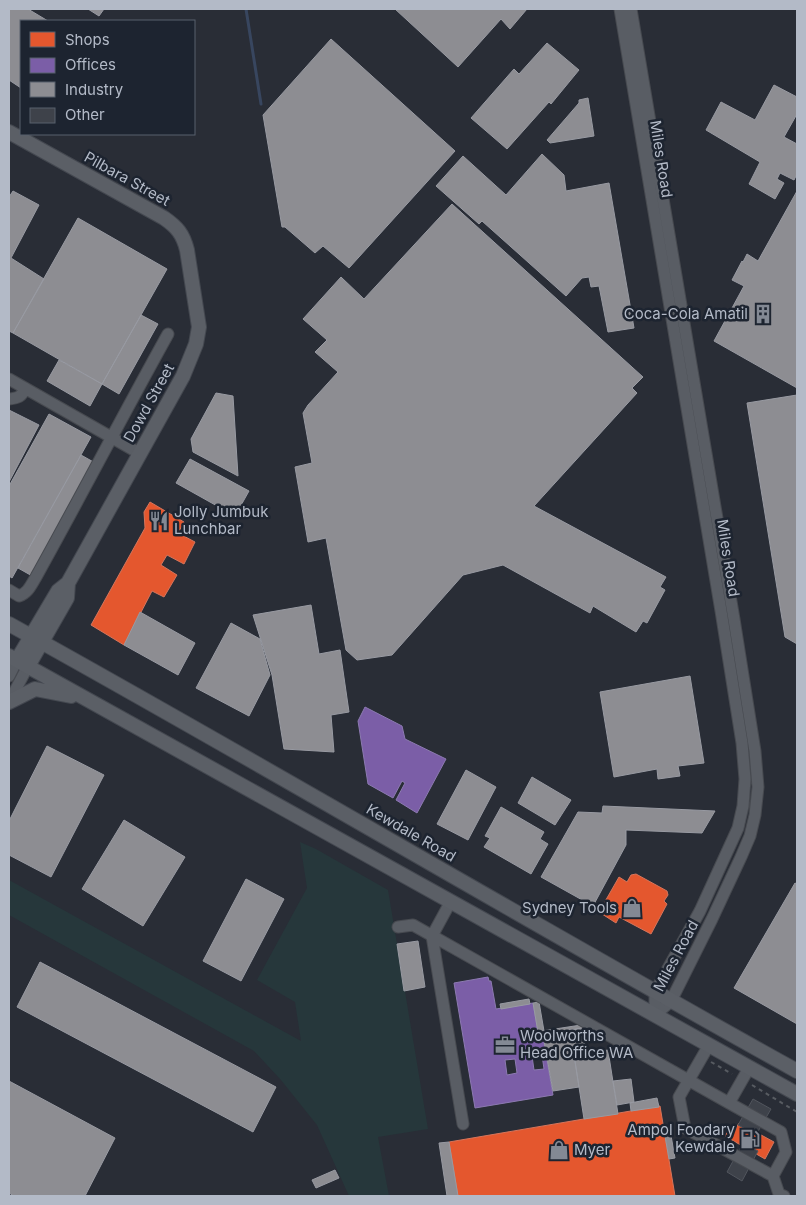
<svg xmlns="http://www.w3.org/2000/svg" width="806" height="1205" font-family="Inter,sans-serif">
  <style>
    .green { fill: #26373b }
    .shops { fill: #e4572e; stroke: #d5755c }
    .offices { fill: #7b5ea7; stroke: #8c7ab1; fill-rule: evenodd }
    .industry { fill: #8d8d92; stroke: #989aa2 }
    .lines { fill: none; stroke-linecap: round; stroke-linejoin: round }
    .stream { stroke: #38465f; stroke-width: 3 }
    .building { fill: #3e424a; stroke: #51555d }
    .minor-casing { stroke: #474a50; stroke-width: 13 }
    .major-casing { stroke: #444850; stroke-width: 16 }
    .path { stroke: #575b61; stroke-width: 2; stroke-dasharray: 4 4; stroke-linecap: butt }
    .minor { stroke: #595d64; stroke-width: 11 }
    .major { stroke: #5b5f66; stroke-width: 14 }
    .labels { text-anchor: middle; stroke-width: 5; stroke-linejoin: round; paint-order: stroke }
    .street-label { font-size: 15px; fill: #b3bac7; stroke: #1d2430 }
    .poi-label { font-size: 15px; fill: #b3bac7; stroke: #1d2430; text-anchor: end }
  </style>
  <rect width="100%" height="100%" fill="#292d36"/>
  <path class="green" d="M300,842L316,849L388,890L428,1129L378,1137L389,1196H349L317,1125L281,1080L254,1051L9,915V880L301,1041L295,1002L257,980L307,888Z"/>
  <path class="shops" d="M150,502L184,522L178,533L195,542L184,564L167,555L161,565L177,575L164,597L152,591L124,645L91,625L145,528L144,512Z
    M636,874L667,891L668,895L664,901L667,904L651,934L619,917L616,923L599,912L619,877L627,882L631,875Z
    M660,1106L675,1196H458L449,1142Z
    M739,1123L774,1142L765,1159L725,1136L730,1128L735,1130Z"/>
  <path class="offices" d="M365,707L402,726L405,739L446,759L417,813L396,800L405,783L402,781L393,798L368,784L358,721Z
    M488,977L489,981H491L496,1009L533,1003L538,1032L542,1031L553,1095L475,1108L454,983ZM542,1055L544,1069L534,1070L532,1056ZM515,1059L517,1073L507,1075L505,1060Z"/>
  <path class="industry" d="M9,9H28L48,21H21V88L9,80Z
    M88,9H104L99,16Z
    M395,9H527L510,29L501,19L458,67Z
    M331,39L455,151L349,268L323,246L315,253L285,227H282L263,115Z
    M547,43L579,70L551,104L549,102L507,149L471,118L514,69L519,74Z
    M774,85L797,97V114L784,137L797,144V174L794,180L780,173L777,179L784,183L775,199L749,184L760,162L706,130L721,102L755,120Z
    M588,98L594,136L550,143L547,140L579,103V100Z
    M542,154L564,175L566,191L609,183L634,328L608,332L599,286L591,287L589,277L582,278L566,296L482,221L479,224L436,186L463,156L506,195Z
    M13,191L39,205L11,258L44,279L13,333L9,331V197Z
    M797,191V388L714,341L744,286L732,280L742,261L743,262L747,254L758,261Z
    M452,204L643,377L632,388L637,393L534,506L666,577L660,587L665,590L647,623L643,621L636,632L593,606L590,613L503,565L463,575L392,655L357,660L346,650L326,538L308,542L295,467L312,463L303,413L308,405L338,372L315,352L327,340L303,319L341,277L364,299Z
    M78,218L167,269L102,384L13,333Z
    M141,315L158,324L119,394L102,384Z
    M59,360L102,384L90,406L47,381Z
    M216,393L233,396L238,476L193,452L191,439Z
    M797,395V644L785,637L747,403Z
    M9,410L39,425L9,482Z
    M49,414L91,437L12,578L9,576V486Z
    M81,455L97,464L34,577L18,568Z
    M190,459L249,491L235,516L176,483Z
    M311,605L319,654L340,650L349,712L331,715L334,752L284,749L272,675L253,615Z
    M140,612L195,643L178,675L124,645Z
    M231,623L260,639L270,675L249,716L196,688Z
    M690,676L704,763L678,766L680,776L658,779L657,769L614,777L600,692Z
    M47,746L104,775L51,877L9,855V821Z
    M466,770L496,787L468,840L437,824Z
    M532,777L571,800L555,825L518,803Z
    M603,806L715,811L702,833L626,830V845L593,906L541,877L578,812L602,813Z
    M501,807L544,832L540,839L548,844L531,874L484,847L490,838L485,836Z
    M124,820L185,857L143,926L82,889Z
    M246,879L284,899L241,981L203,961Z
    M795,883L797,884V1024L734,988Z
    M418,941L425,987L404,991L397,944Z
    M40,962L276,1087L253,1132L17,1007Z
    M529,999L530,1004L501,1009L500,1004Z
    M539,1002L544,1031L538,1032L533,1003Z
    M581,1025L582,1028L543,1035L542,1031Z
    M582,1028L586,1053L574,1055L579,1087L553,1091L543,1035Z
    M608,1050L618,1114L584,1119L574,1055Z
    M631,1079L634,1102L617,1105L613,1081Z
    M9,1081L115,1138L85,1196H14L9,1193Z
    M657,1098L659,1107L631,1111L630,1103Z
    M664,1130H670L675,1158L669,1159Z
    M449,1142L458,1196H447L439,1143Z
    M335,1170L339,1178L316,1188L312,1180Z"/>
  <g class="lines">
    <path class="stream" d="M246,9L261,104"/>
  </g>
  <path class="building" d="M753,1099L771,1109L756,1135L738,1125Z
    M743,1143L758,1151L742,1181L727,1172Z"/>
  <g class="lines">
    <defs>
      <path id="minor" d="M620,9L721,611L742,743L745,779L743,806L738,828L700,911L655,992V1015
        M631,9L734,619L755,751L758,787L755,815L750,836L741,857L712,919L671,1001L655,1015
        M9,379L139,453
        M9,399C18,398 22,397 25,388
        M9,590L19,596C28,593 31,585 36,577C81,496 123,415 168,334
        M9,676L17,660
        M9,702L28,666
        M451,901L432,936L463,1124
        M398,927L413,925L729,1103L749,1068
        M709,1045L679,1097L685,1128L773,1176L779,1194L784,1196
        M729,1103L781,1132L786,1152L773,1176"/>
      <path id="major" d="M9,132L164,218C177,227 183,234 187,250L199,327L196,344L183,376L68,583L58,591L17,660
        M9,624C273,770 533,925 797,1071
        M9,656L797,1094
        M28,666L67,598L68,583
        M9,702L35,689L71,696"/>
    </defs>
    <use href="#minor" class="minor-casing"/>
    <use href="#major" class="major-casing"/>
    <path class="path" d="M711,1062L732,1074
      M752,1085L797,1112"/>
    <use href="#minor" class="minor"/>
    <use href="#major" class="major"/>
  </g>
  <defs>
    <symbol id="building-bare" viewBox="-9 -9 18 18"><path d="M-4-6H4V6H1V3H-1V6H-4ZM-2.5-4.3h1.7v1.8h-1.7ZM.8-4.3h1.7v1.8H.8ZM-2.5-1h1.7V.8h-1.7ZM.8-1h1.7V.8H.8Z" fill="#838994" stroke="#1d2430" stroke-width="2.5" paint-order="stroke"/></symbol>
    <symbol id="restaurant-bare" viewBox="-9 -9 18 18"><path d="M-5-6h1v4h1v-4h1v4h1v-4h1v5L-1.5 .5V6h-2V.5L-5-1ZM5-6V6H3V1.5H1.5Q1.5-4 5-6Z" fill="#838994" stroke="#1d2430" stroke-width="2.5" paint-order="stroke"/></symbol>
    <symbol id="shop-bare" viewBox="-9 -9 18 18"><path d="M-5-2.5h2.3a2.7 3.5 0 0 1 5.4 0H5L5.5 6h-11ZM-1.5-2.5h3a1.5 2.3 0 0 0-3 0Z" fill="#838994" stroke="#1d2430" stroke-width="2.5" paint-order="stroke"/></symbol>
    <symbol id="office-bare" viewBox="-9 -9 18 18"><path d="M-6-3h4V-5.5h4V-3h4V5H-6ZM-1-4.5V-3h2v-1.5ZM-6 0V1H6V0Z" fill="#838994" stroke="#1d2430" stroke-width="2.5" paint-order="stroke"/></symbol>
    <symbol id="fuel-bare" viewBox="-9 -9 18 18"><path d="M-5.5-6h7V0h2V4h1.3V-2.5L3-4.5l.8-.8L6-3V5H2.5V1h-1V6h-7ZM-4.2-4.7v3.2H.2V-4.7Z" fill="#838994" stroke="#1d2430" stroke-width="2.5" paint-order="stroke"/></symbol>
  </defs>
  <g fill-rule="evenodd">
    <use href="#building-bare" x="749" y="300" width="28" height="28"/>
    <use href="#restaurant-bare" x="145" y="507" width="28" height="28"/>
    <use href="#shop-bare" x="618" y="894" width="28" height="28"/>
    <use href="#office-bare" x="491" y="1031" width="28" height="28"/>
    <use href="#fuel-bare" x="736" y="1125" width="28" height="28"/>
    <use href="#shop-bare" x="545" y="1136" width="28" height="28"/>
  </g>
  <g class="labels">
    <g class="street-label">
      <text transform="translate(661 159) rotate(81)" y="5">Miles Road</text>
      <text transform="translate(127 179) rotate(29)" y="5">Pilbara Street</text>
      <text transform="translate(149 403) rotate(-61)" y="5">Dowd Street</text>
      <text transform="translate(728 558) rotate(81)" y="5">Miles Road</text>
      <text transform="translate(411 833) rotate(30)" y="5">Kewdale Road</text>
      <text transform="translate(676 956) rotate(-62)" y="5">Miles Road</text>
    </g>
    <g class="poi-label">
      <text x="748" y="319">Coca-Cola Amatil</text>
      <text x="174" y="517" text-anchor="start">Jolly Jumbuk<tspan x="174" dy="17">Lunchbar</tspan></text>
      <text x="617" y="913">Sydney Tools</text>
      <text x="520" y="1041" text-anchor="start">Woolworths<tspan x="520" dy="17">Head Office WA</tspan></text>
      <text x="735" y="1135">Ampol Foodary<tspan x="735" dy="17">Kewdale</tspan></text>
      <text x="574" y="1155" text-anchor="start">Myer</text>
    </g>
  </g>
  <rect width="806" height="1205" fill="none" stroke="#b3bac7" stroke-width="20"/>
  <rect x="20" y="20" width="175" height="115" fill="#1d2430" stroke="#59606c"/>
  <rect x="30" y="32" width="25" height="15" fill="#e4572e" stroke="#59606c"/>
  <text x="65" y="45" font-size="15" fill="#b3bac7">Shops</text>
  <rect x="30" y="58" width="25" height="15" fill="#7b5ea7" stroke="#59606c"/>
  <text x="65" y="70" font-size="15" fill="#b3bac7">Offices</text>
  <rect x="30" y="82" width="25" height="15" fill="#8d8d92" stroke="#59606c"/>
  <text x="65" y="95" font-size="15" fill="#b3bac7">Industry</text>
  <rect x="30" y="108" width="25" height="15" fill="#3e424a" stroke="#59606c"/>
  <text x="65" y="120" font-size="15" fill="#b3bac7">Other</text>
</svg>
